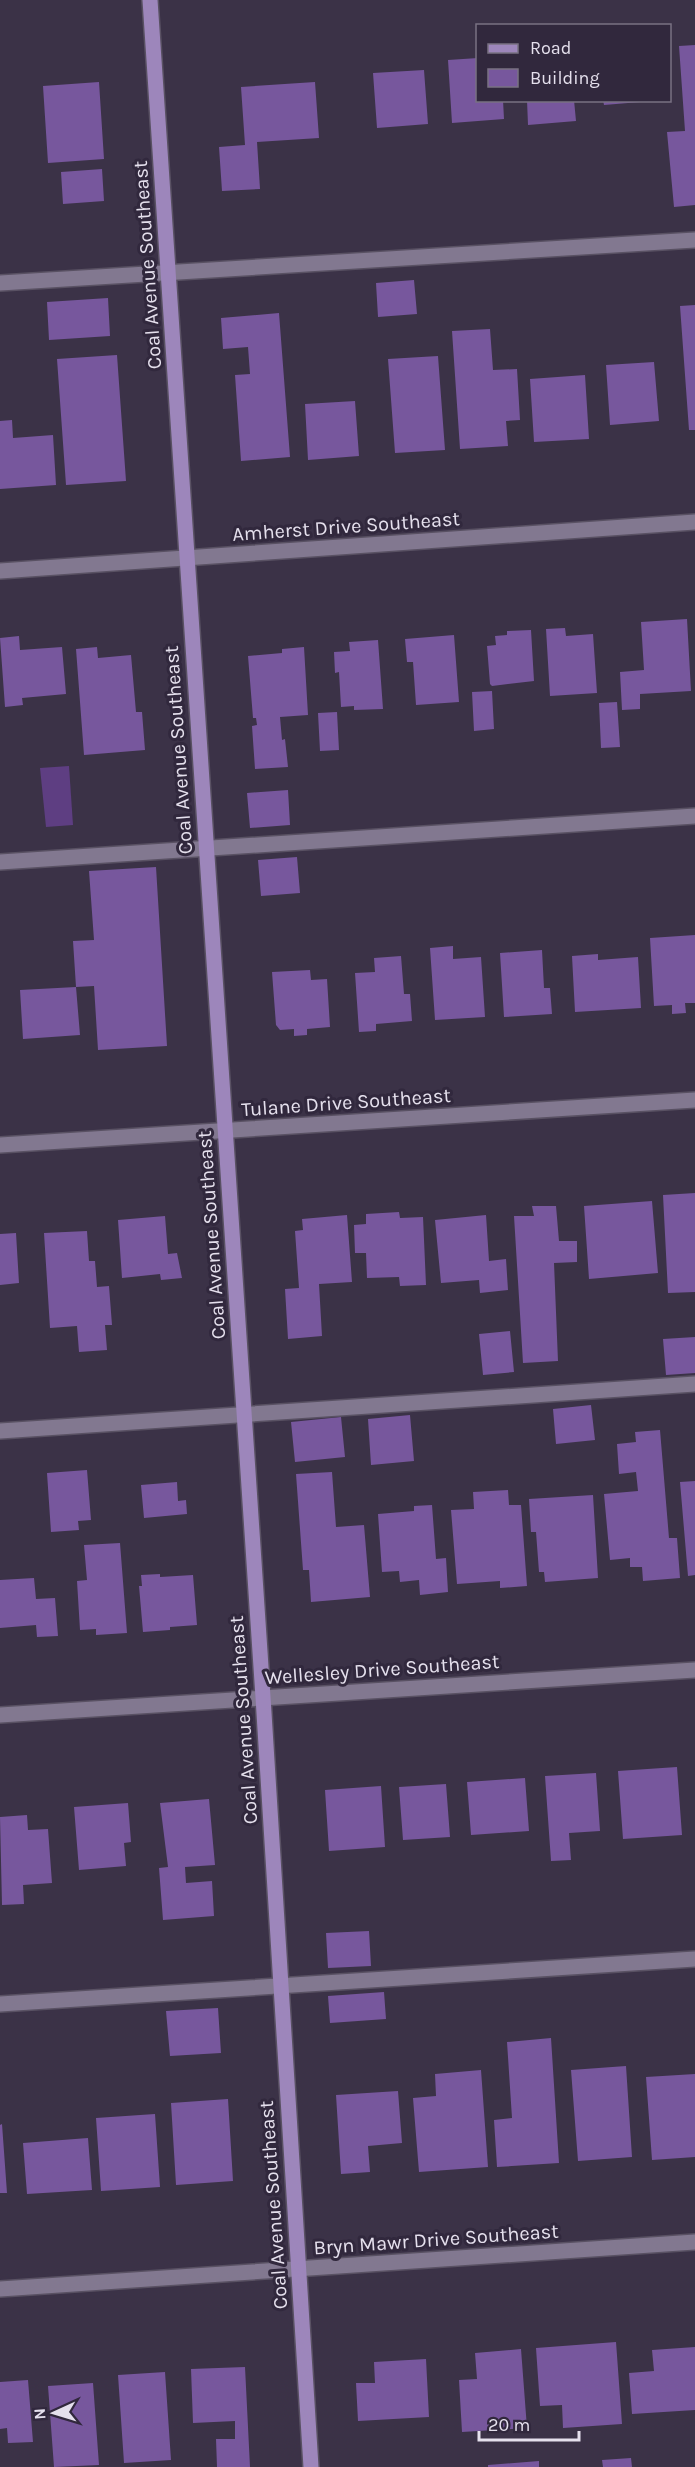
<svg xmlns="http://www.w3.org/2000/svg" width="695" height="2467" font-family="Karla,sans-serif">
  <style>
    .water { fill: #5e3e82 }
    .building { fill: #77579d }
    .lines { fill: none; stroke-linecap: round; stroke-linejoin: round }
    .minor-casing { stroke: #595163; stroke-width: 18 }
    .major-casing { stroke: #595163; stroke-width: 18 }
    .minor { stroke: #827890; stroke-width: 15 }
    .major { stroke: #9d86bb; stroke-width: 15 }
    .labels { text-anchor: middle; stroke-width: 6; stroke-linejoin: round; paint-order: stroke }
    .street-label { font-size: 20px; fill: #e5e0ed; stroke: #31283d }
  </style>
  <rect width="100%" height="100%" fill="#3b3247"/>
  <path class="water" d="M69,766L73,825L46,827L40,768Z"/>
  <path class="building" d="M695,45V205L674,207L667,132L685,131L679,46Z
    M478,58V100H503L504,119L452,123L448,60Z
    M424,70L428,124L377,128L373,73Z
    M99,82L104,159L48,163L43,86Z
    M315,82L319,138L257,142L260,189L222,191L219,147L245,145L241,87Z
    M527,100H574L576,121L528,125Z
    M603,100H640V102L604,105Z
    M102,169L104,201L63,204L61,172Z
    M414,280L417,314L378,317L376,283Z
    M108,298L110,336L49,340L47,302Z
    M695,305V430H689L680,306Z
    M279,313L290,457L241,461L235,375L250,374L248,347L223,349L221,318Z
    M490,329L493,370L517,369L520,420L506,421L508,446L460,449L452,331Z
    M117,355L126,481L66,485L57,359Z
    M438,356L445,450L395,453L388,359Z
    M654,362L659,421L610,425L606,365Z
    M585,375L589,439L534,442L530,379Z
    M355,401L359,456L308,460L305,404Z
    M12,420L13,438L53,435L56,485L0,489V421Z
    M687,619L691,691L640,694V709L622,710L620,672L644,670L641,622Z
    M565,628L566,636L593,634L597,693L550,696L546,629Z
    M531,630L534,681L492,686L490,684L487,646L496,645L495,636L507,635V631Z
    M454,635L459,702L416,705L413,662H407L405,639Z
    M19,636L20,650L62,647L66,694L22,698L23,705L5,707L0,638Z
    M378,640L383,709L354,710V706L341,707L339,672L335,673L334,652L350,651L349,642Z
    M97,647L98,658L131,655L136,712H142L145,750L84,755L76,649Z
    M304,647L308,715L280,717L282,740L285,739L288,767L255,769L252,726L257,725L256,718H253L248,656L282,653V649Z
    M492,691L494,729L474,731L472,692Z
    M617,702L620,747L601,748L599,703Z
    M337,712L339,750L320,751L318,713Z
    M288,790L290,825L250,828L247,793Z
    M297,857L300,893L261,896L258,860Z
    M156,867L167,1046L98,1050L94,986L76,987L80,1035L23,1039L20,990L76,987L73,941L94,940L89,871Z
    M695,935V1003H685L686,1013L672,1014V1005L654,1006L650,938Z
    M453,946V959L481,957L485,1017L435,1020L430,948Z
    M542,950L544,988H550L552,1014L504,1017L500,953Z
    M598,954V960L638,957L641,1008L575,1012L572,956Z
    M401,956L404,994H410L412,1021L376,1024V1031L359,1032L355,973L375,972L374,958Z
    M310,970L311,980L327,979L330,1027L307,1029V1035L294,1036V1029L280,1030L276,1025L272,972Z
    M695,1193V1292L668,1293L663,1195Z
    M652,1201L658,1273L589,1279L584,1206Z
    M532,1206H556L559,1241H577V1262L554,1263L558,1361L523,1363L514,1216H534Z
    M399,1212L400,1218L423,1217L426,1285L400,1286L399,1277L367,1278L366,1253H355L354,1225L366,1224V1214Z
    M347,1215L352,1282L319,1284L322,1336L288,1339L285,1289L299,1288L295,1231L303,1230L302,1219Z
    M486,1215L489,1261L506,1259L508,1290L480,1293L479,1280L441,1283L435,1220Z
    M165,1216L168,1254L177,1253L182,1278L161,1280L160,1274L122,1278L118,1220Z
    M87,1231L89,1261H95L97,1287L109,1286L112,1325H105L107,1350L79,1352L77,1326L50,1328L44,1233Z
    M16,1233L19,1283L0,1285V1234Z
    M510,1331L514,1372L483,1375L479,1334Z
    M695,1337V1373L666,1375L663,1339Z
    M591,1405L595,1440L556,1444L553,1409Z
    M410,1415L414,1461L371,1465L368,1419Z
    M341,1417L345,1457L295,1462L291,1422Z
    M660,1430L669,1538H677L680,1578L643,1581L642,1567H630V1558L610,1560L604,1494L638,1491L636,1472L619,1474L617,1444L636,1442L635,1432Z
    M87,1470L91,1520L78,1521L79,1530L51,1532L47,1473Z
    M332,1472L336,1527L364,1525L370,1597L311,1602L309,1570H303L296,1474Z
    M695,1481V1575L688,1576L680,1482Z
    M177,1482L178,1501L186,1500L187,1514L144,1518L141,1485Z
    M508,1490L509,1505H521L527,1586L500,1588V1581L457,1584L451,1510L474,1509L473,1492Z
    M593,1495L598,1578L545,1582L544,1572H539L536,1532H531L529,1499Z
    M432,1505L436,1559L446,1558L448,1592L420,1595L419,1580L400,1582L399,1571L382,1572L378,1514L414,1511V1506Z
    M120,1543L127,1633L96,1635V1629L80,1630L77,1581L87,1580L84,1545Z
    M160,1574V1577L193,1575L197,1625L170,1627V1630L143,1632L139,1586H142L141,1575Z
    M34,1578L36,1599L55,1598L58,1636L37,1637L36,1625L0,1628V1580Z
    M677,1767L682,1835L623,1839L618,1771Z
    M596,1773L600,1831L569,1833L571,1860L551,1861L545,1776Z
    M525,1778L529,1831L471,1835L467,1782Z
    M446,1784L450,1837L403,1840L399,1787Z
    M381,1786L385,1847L329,1851L325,1790Z
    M209,1799L215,1865L185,1867L186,1883L212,1881L214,1916L163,1920L159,1868L168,1867L160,1803Z
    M128,1803L131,1842L124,1843L126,1866L79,1870L74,1807Z
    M27,1815L28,1830L48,1829L52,1883L23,1885L24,1904L2,1905L0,1817Z
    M369,1931L371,1966L328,1968L326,1933Z
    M384,1992L386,2019L330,2023L328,1996Z
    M218,2008L221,2053L170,2056L166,2011Z
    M551,2038L559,2163L497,2167L494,2120L512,2118L507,2042Z
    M626,2066L632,2157L578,2161L571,2070Z
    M481,2070L488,2167L419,2172L413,2098L436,2096L435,2074Z
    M695,2074V2157L652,2160L646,2077Z
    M398,2091L402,2143L368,2146L370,2172L341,2174L336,2095Z
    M228,2099L233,2181L176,2185L171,2103Z
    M155,2114L160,2187L101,2191L96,2118Z
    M2,2124L7,2193H0V2125Z
    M88,2138L92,2190L27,2194L23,2143Z
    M616,2342L622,2424L563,2428L562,2405L540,2406L536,2348Z
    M695,2347V2410L632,2414L629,2373L654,2371L652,2350Z
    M521,2349L527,2428L462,2432L459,2380L477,2379L475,2353Z
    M426,2359L429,2417L358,2421L356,2383H375L374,2362Z
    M245,2367L250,2467H217L216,2439H235V2421L193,2423L191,2369Z
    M165,2372L171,2460L124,2463L118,2375Z
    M28,2380L33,2442L8,2443L7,2428L0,2429V2382Z
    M93,2383L99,2465L54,2467L48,2386Z
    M631,2458L632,2467H603L602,2460Z
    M539,2461V2467H488V2465Z"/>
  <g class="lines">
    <defs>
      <path id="minor" d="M0,283L695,240
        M0,571L695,522
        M0,862L695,816
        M0,1145L695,1100
        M0,1431L695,1384
        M0,1715L695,1670
        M0,2004L695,1959
        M0,2289L695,2242"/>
      <path id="major" d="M150,0L263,1697L311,2467"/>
    </defs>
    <use href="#minor" class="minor-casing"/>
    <use href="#major" class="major-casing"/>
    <use href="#minor" class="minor"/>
    <use href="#major" class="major"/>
  </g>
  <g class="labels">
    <g class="street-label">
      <text transform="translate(147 265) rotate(-94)" y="7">Coal Avenue Southeast</text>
      <text transform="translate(346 526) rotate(-4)" y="7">Amherst Drive Southeast</text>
      <text transform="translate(178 750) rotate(-94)" y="7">Coal Avenue Southeast</text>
      <text transform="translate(346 1102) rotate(-4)" y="7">Tulane Drive Southeast</text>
      <text transform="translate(211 1235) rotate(-94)" y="7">Coal Avenue Southeast</text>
      <text transform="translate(382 1669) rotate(-4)" y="7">Wellesley Drive Southeast</text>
      <text transform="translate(243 1720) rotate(-94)" y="7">Coal Avenue Southeast</text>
      <text transform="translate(273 2205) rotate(-94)" y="7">Coal Avenue Southeast</text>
      <text transform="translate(436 2239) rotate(-4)" y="7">Bryn Mawr Drive Southeast</text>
    </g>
  </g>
  <rect x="476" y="24" width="195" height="78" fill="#31283d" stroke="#797283" stroke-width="1.5"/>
  <rect x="488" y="44" width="30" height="9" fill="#9d86bb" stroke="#797283" stroke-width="1.5"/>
  <text x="530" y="54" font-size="18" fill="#e5e0ed">Road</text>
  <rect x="488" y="69" width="30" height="18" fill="#77579d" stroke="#797283" stroke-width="1.5"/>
  <text x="530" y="84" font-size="18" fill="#e5e0ed">Building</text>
  <g transform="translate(54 2413) rotate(266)" stroke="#31283d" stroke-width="4.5" paint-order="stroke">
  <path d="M0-4.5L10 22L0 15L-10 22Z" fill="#e5e0ed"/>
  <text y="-9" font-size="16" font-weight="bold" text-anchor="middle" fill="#e5e0ed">N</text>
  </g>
  <path d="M479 2431v9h100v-9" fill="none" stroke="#e5e0ed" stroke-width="3"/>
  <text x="488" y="2431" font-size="18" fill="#e5e0ed" stroke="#31283d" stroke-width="4.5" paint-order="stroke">20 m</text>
</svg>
